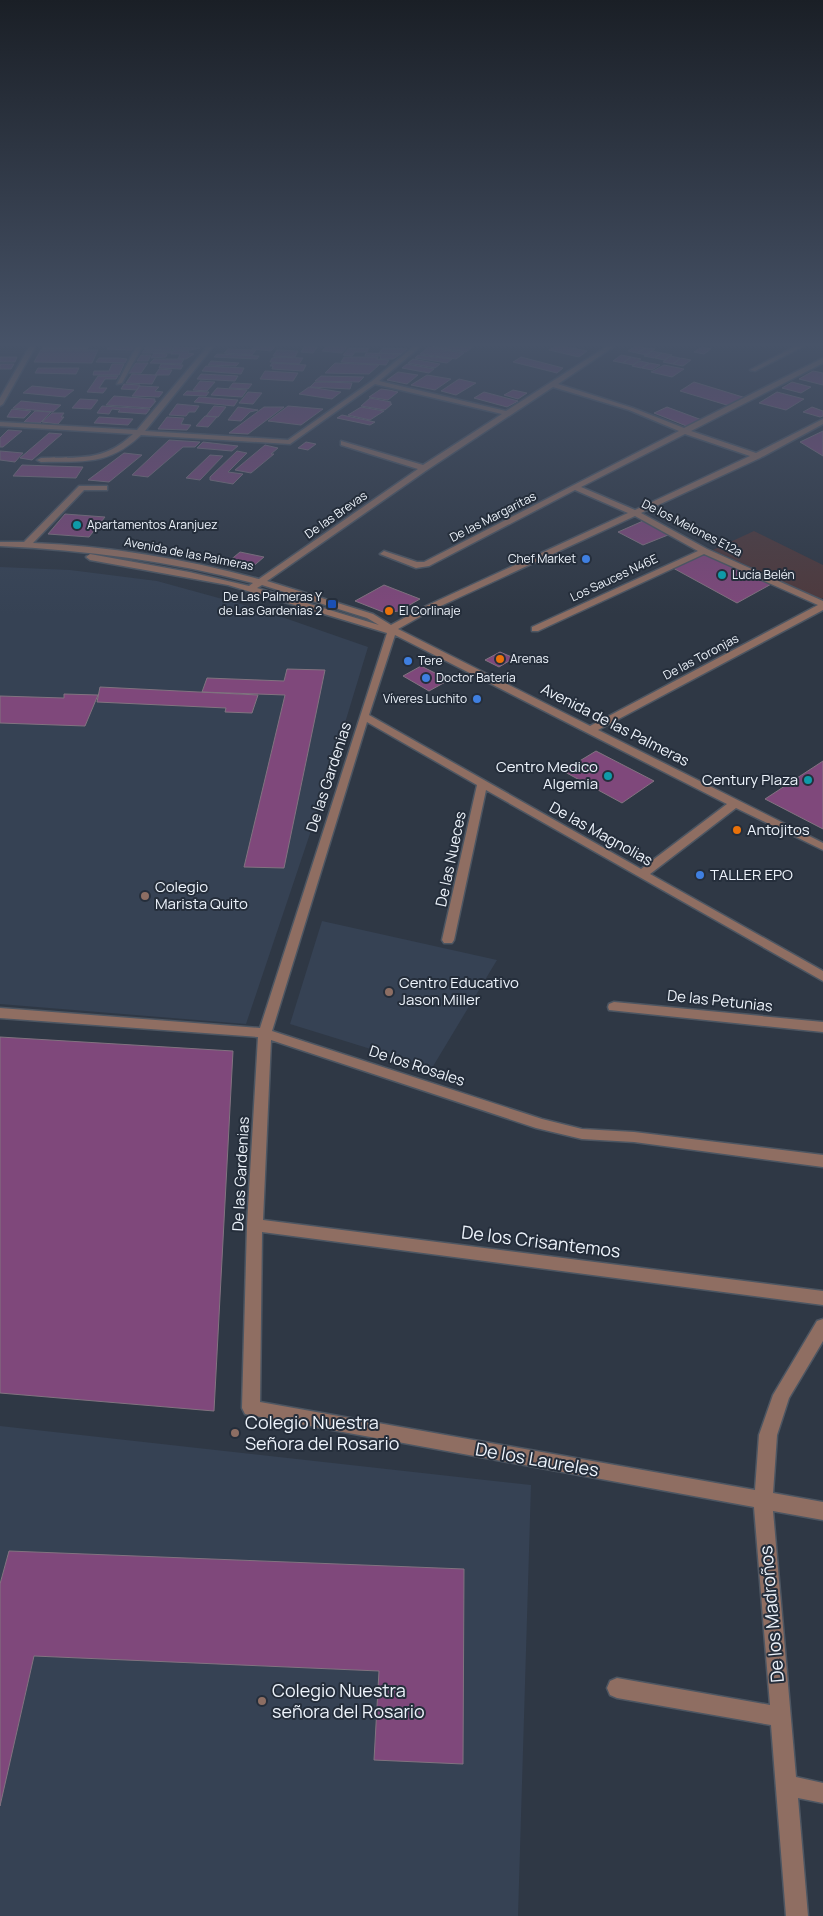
<svg xmlns="http://www.w3.org/2000/svg" width="823" height="1916" font-family="Manrope,sans-serif">
  <style>
    .built { fill: #364254 }
    .industrial { fill: #4e393c }
    .building { fill: #7f487b; stroke: #827380 }
    .lines { fill: none; stroke-linecap: round; stroke-linejoin: round }
    .minor-casing { stroke: #4d5662; stroke-width: 3 }
    .minor { fill: #8f6e62; fill-rule: evenodd }
    .culture-dot { fill: #0f9aa8; stroke: #252e3b; stroke-width: 2 }
    .shop-dot { fill: #3f7fe0; stroke: #252e3b; stroke-width: 2 }
    .transit-dot { fill: #1a4fb4; stroke: #252e3b; stroke-width: 2 }
    .food-dot { fill: #e8710a; stroke: #252e3b; stroke-width: 2 }
    .education-dot { fill: #8d6e63; stroke: #252e3b; stroke-width: 2 }
    .labels { text-anchor: middle; stroke-width: 4; stroke-linejoin: round; paint-order: stroke }
    .far-street-label { font-size: 12px; fill: #edf3fb; stroke: #252e3b }
    .far-poi-label { font-size: 12px; fill: #edf3fb; stroke: #252e3b; text-anchor: start }
    .street-label { font-size: 15px; fill: #edf3fb; stroke: #252e3b }
    .poi-label { font-size: 15px; fill: #edf3fb; stroke: #252e3b; text-anchor: start }
    .near-street-label { font-size: 18px; fill: #edf3fb; stroke: #252e3b }
    .near-poi-label { font-size: 18px; fill: #edf3fb; stroke: #252e3b; text-anchor: start }
  </style>
  <rect width="100%" height="100%" fill="#2f3845"/>
  <path class="built" d="M0,567L70,570L157,581L259,609L368,647L325,789L246,1024L0,1004Z
    M322,921L497,960L432,1068L290,1024Z
    M0,1426L531,1485L518,1916H0Z"/>
  <path class="industrial" d="M754,531L823,565V598L821,599L713,550Z"/>
  <path class="building" d="M43,347H89L87,349H42Z
    M109,347H133L132,350L107,349Z
    M145,347H172L170,350L144,349Z
    M174,347L200,348L190,350H172Z
    M254,347H275L271,351L252,349Z
    M304,347H317L313,353L301,352Z
    M326,347H347L342,353L322,351Z
    M428,347L464,353L456,359L420,354Z
    M433,347H472L466,352Z
    M555,347H567L587,351L579,357L549,350Z
    M634,347H641L645,348L637,353L628,351Z
    M702,347L711,349L704,354L694,352Z
    M349,348H369L367,352H355L352,356L343,355Z
    M383,348L407,349L401,354L379,353Z
    M645,348L655,349L647,355L637,353Z
    M228,349L256,350L252,355L224,353Z
    M41,350H98L92,363L34,362Z
    M144,350L172,351L171,353H142Z
    M277,350L298,351L295,357L273,356Z
    M173,351H189L188,353L194,354L186,359H178L180,354H171Z
    M652,351L662,353L654,358L644,356Z
    M154,353L167,354L166,357L151,358Z
    M366,353L401,354L393,359H380L381,356H365Z
    M662,353L672,355L664,360L655,358Z
    M217,354L259,356L257,359L214,357Z
    M141,355H151L148,361H137Z
    M418,355L452,359L447,363L415,358Z
    M621,355L631,357L623,363L613,361Z
    M670,356L680,358L673,364L663,362Z
    M0,357H17L15,362H0Z
    M277,357L303,358L299,364L270,362L272,358Z
    M344,357H378L377,359L389,360L386,365L341,362Z
    M521,357L563,368L557,373L513,362Z
    M631,357L641,359L633,365L623,363Z
    M99,358H119L127,359L125,363L96,362Z
    M681,358L691,360L683,366L673,364Z
    M154,359H184L181,364L150,363Z
    M413,359L440,364L435,368L408,363Z
    M211,361L239,363L236,366L208,365Z
    M640,361L649,363L641,368L632,366Z
    M136,363H148L141,373H128Z
    M272,363L306,365L303,371L272,369L273,366H270Z
    M335,363L379,365L369,374L325,373Z
    M650,363L660,365L652,370L642,368Z
    M0,364H14L11,369H0Z
    M112,364H124L119,375H93L94,371H109Z
    M161,364L183,365L181,369L159,368Z
    M407,364L434,369L429,373L402,368Z
    M664,365L684,369L672,377L651,372Z
    M206,366L244,368L241,374L202,371Z
    M38,368H79L76,374L35,373Z
    M159,369L172,370L169,375H155Z
    M265,371L298,373L293,381L260,379Z
    M813,371L823,373V385L799,379Z
    M398,372L418,375L407,384L387,380Z
    M132,374L157,375L152,384L126,383Z
    M201,374L238,376L235,381L197,379Z
    M427,375L451,379L435,390L411,385Z
    M98,376H118L116,379H105L99,388H107L103,393L87,392Z
    M321,376L364,377L359,382L315,381Z
    M459,379L476,383L456,395L441,391Z
    M200,381L215,382L207,391L193,390Z
    M315,382H326L352,383L350,389L310,387Z
    M694,382L746,398L730,406L680,391Z
    M792,382L811,387L801,393L782,388Z
    M233,383L252,384L248,389L229,388Z
    M124,384L140,385L137,390L121,389Z
    M32,386L74,390L65,397L23,393Z
    M140,386L159,387L155,391L163,392L159,397L132,396Z
    M309,387L341,392L332,399L299,394Z
    M217,388L247,390L242,397L211,395Z
    M381,389L389,390L398,392L388,400L369,397Z
    M513,390L527,393L518,399L504,395Z
    M187,391L209,392L206,396L183,395Z
    M248,392L262,393L253,404L239,403Z
    M484,392L518,401L507,407L474,398Z
    M777,392L804,399L786,410L759,403Z
    M114,396L155,399L154,401H156L150,408L106,405Z
    M199,397L238,400L234,406L194,402Z
    M370,398L391,402L390,404H392L385,410L361,406Z
    M80,399L98,400L91,409L72,408Z
    M21,401L61,405L53,412L13,408Z
    M177,404L199,406L195,412H189L186,416L169,415Z
    M102,406L150,409L146,414L118,412L120,410L112,409L109,414L97,413Z
    M214,406L226,407L218,417L206,416Z
    M288,406L323,409L301,425L268,421Z
    M238,407L258,410L250,412L241,421L228,420Z
    M264,407H284L248,434L229,433Z
    M361,407L384,411L370,420L348,415Z
    M667,407L702,420L689,427L654,413Z
    M812,407L823,411V416L820,417L803,412Z
    M12,409L31,411L24,418L7,417Z
    M35,411L51,412L40,423L24,422Z
    M52,413H64L61,417H64L58,424L42,422Z
    M342,415L375,422L370,425L337,418Z
    M205,416L217,417L208,427L196,426Z
    M99,417L133,419L128,425L94,423Z
    M167,417L184,418L181,424L191,425L187,430L158,429Z
    M8,430L22,431L3,447H0V438Z
    M823,431V456L800,442Z
    M49,433L62,434L32,460L20,458Z
    M169,440L200,442L195,447H183L148,477L132,475Z
    M203,442L238,446L232,451L197,448Z
    M306,442L316,444L308,450L298,448Z
    M265,445L278,448L271,454H274L251,473L235,470Z
    M0,451L23,453L15,462L0,460Z
    M237,451L247,453L228,472L243,474L233,484L210,480V477Z
    M124,453L142,455L109,482L88,480Z
    M210,455L223,456L200,480L186,478Z
    M22,465L83,467L76,478L13,476Z
    M65,514L105,517L89,537L48,534Z
    M643,521L668,535L643,545L618,532Z
    M240,552L264,557L250,569L236,566L239,564L228,562Z
    M707,552L775,582L737,603L673,568Z
    M384,585L420,599L399,611L390,612H383L355,601Z
    M500,652L514,658L499,667L485,660Z
    M421,666L449,680L429,691L403,676Z
    M287,669L325,670L284,868L244,867L285,695L202,692L207,678L284,681Z
    M100,687L258,695L252,713L225,712L226,708L97,702Z
    M64,694L98,695L85,726L0,723V696L64,698Z
    M596,751L654,781L622,803L563,771Z
    M823,761V829L765,799Z
    M0,1037L233,1051L214,1411L0,1393Z
    M9,1551L464,1569L463,1764L374,1760L379,1671L34,1656L0,1806V1584Z"/>
  <g class="lines">
    <defs>
      <path id="minor" d="M29,347H35L3,404L0,406V398Z
        M136,347H142L122,383L117,384Z
        M207,347H213L145,431L288,440L372,381L413,347H420L379,381L506,411L606,347H613L558,384L633,408L684,428L823,358V363L691,431L756,453L821,420L823,419V424L760,458L641,513L707,549L823,601V610L598,730L823,843V850L736,808L650,874L823,971V981L486,790L454,940L452,943H444L442,940L477,785L367,722L272,1031L542,1119L582,1129L634,1132L823,1155V1167L634,1142L582,1139L536,1128L271,1040L263,1220L823,1291V1305L262,1232L260,1402L755,1490L759,1435L773,1395L817,1321L823,1319V1341L789,1398L777,1435L773,1493L823,1502V1520L773,1511L796,1777L823,1783V1803L798,1798L808,1916H786L771,1725L617,1698L610,1695L607,1688L610,1681L617,1678L770,1705L754,1507L245,1414L242,1408L247,1225L258,1037L0,1018V1008L260,1028L387,633L228,585L90,560L86,557L90,554L189,572L249,586L253,583C170,561 86,550 0,546V542H24L79,486H107V490H84L33,543C109,546 185,559 259,579L418,469L341,445V441L423,465L502,414L375,384L290,444L141,435C108,466 84,461 41,462L37,460L41,458C78,457 104,462 133,434L0,426V422L137,430ZM553,387L629,410L679,431L424,562H417L384,551L380,554L416,568L429,566L575,490L628,513L426,606L391,625L373,614L267,581L427,470ZM685,434L750,456L635,510L581,487ZM635,516L698,551L532,627V631H538L704,554L818,605L590,726L398,629L432,610ZM262,585L367,618L379,625L257,588ZM395,635L727,804L641,869L369,715Z
        M794,347H802L755,371L750,370Z
        M614,1002L823,1022V1032L609,1010L608,1007L609,1004Z"/>
    </defs>
    <use href="#minor" class="minor-casing"/>
    <use href="#minor" class="minor"/>
  </g>
  <linearGradient id="sky" x2="0" y2="1"><stop stop-color="#1a1f26"/><stop offset="0.56" stop-color="#475368"/><stop offset="1" stop-color="#475368" stop-opacity="0"/></linearGradient>
  <rect width="823" height="615" fill="url(#sky)"/>
  <g class="culture-dot">
    <circle cx="77" cy="525" r="5"/>
    <circle cx="722" cy="575" r="5"/>
    <circle cx="608" cy="776" r="5"/>
    <circle cx="808" cy="780" r="5"/>
  </g>
  <g class="shop-dot">
    <circle cx="586" cy="559" r="5"/>
    <circle cx="408" cy="661" r="5"/>
    <circle cx="426" cy="678" r="5"/>
    <circle cx="477" cy="699" r="5"/>
    <circle cx="700" cy="875" r="5"/>
  </g>
  <rect class="transit-dot" x="327" y="599" width="10" height="10" rx="2.5"/>
  <g class="food-dot">
    <circle cx="389" cy="611" r="5"/>
    <circle cx="500" cy="659" r="5"/>
    <circle cx="737" cy="830" r="5"/>
  </g>
  <g class="education-dot">
    <circle cx="145" cy="896" r="5"/>
    <circle cx="389" cy="992" r="5"/>
    <circle cx="235" cy="1433" r="5"/>
    <circle cx="262" cy="1701" r="5"/>
  </g>
  <g class="labels">
    <g class="far-street-label">
      <text transform="translate(336 515) rotate(-35)" y="4">De las Brevas</text>
      <text transform="translate(493 517) rotate(-27)" y="4">De las Margaritas</text>
      <text transform="translate(692 528) rotate(27)" y="4">De los Melones E12a</text>
      <text transform="translate(189 554) rotate(11)" y="4">Avenida de las Palmeras</text>
      <text transform="translate(614 578) rotate(-25)" y="4">Los Sauces N46E</text>
      <text transform="translate(701 657) rotate(-28)" y="4">De las Toronjas</text>
    </g>
    <g class="far-poi-label">
      <text x="87" y="529">Apartamentos Aranjuez</text>
      <text x="576" y="563" text-anchor="end">Chef Market</text>
      <text x="732" y="579">Lucía Belén</text>
      <text x="322" y="601" text-anchor="end">De Las Palmeras Y<tspan x="322" dy="14">de Las Gardenias 2</tspan></text>
      <text x="399" y="615">El Corlinaje</text>
      <text x="510" y="663">Arenas</text>
      <text x="418" y="665">Tere</text>
      <text x="436" y="682">Doctor Batería</text>
      <text x="467" y="703" text-anchor="end">Víveres Luchito</text>
    </g>
    <g class="street-label">
      <text transform="translate(615 725) rotate(27)" y="5">Avenida de las Palmeras</text>
      <text transform="translate(329 777) rotate(-72)" y="5">De las Gardenias</text>
      <text transform="translate(601 834) rotate(29)" y="5">De las Magnolias</text>
      <text transform="translate(451 859) rotate(-78)" y="5">De las Nueces</text>
      <text transform="translate(720 1001) rotate(6)" y="5">De las Petunias</text>
      <text transform="translate(417 1066) rotate(18)" y="5">De los Rosales</text>
      <text transform="translate(241 1174) rotate(-87)" y="5">De las Gardenias</text>
    </g>
    <g class="poi-label">
      <text x="598" y="772" text-anchor="end">Centro Medico<tspan x="598" dy="17">Algemia</tspan></text>
      <text x="798" y="785" text-anchor="end">Century Plaza</text>
      <text x="747" y="835">Antojitos</text>
      <text x="710" y="880">TALLER EPO</text>
      <text x="155" y="892">Colegio<tspan x="155" dy="17">Marista Quito</tspan></text>
      <text x="399" y="988">Centro Educativo<tspan x="399" dy="17">Jason Miller</tspan></text>
    </g>
    <g class="near-street-label">
      <text transform="translate(541 1242) rotate(7)" y="6">De los Crisantemos</text>
      <text transform="translate(537 1460) rotate(10)" y="6">De los Laureles</text>
      <text transform="translate(772 1614) rotate(-95)" y="6">De los Madroños</text>
    </g>
    <g class="near-poi-label">
      <text x="245" y="1429">Colegio Nuestra<tspan x="245" dy="21">Señora del Rosario</tspan></text>
      <text x="272" y="1697">Colegio Nuestra<tspan x="272" dy="21">señora del Rosario</tspan></text>
    </g>
  </g>
</svg>
